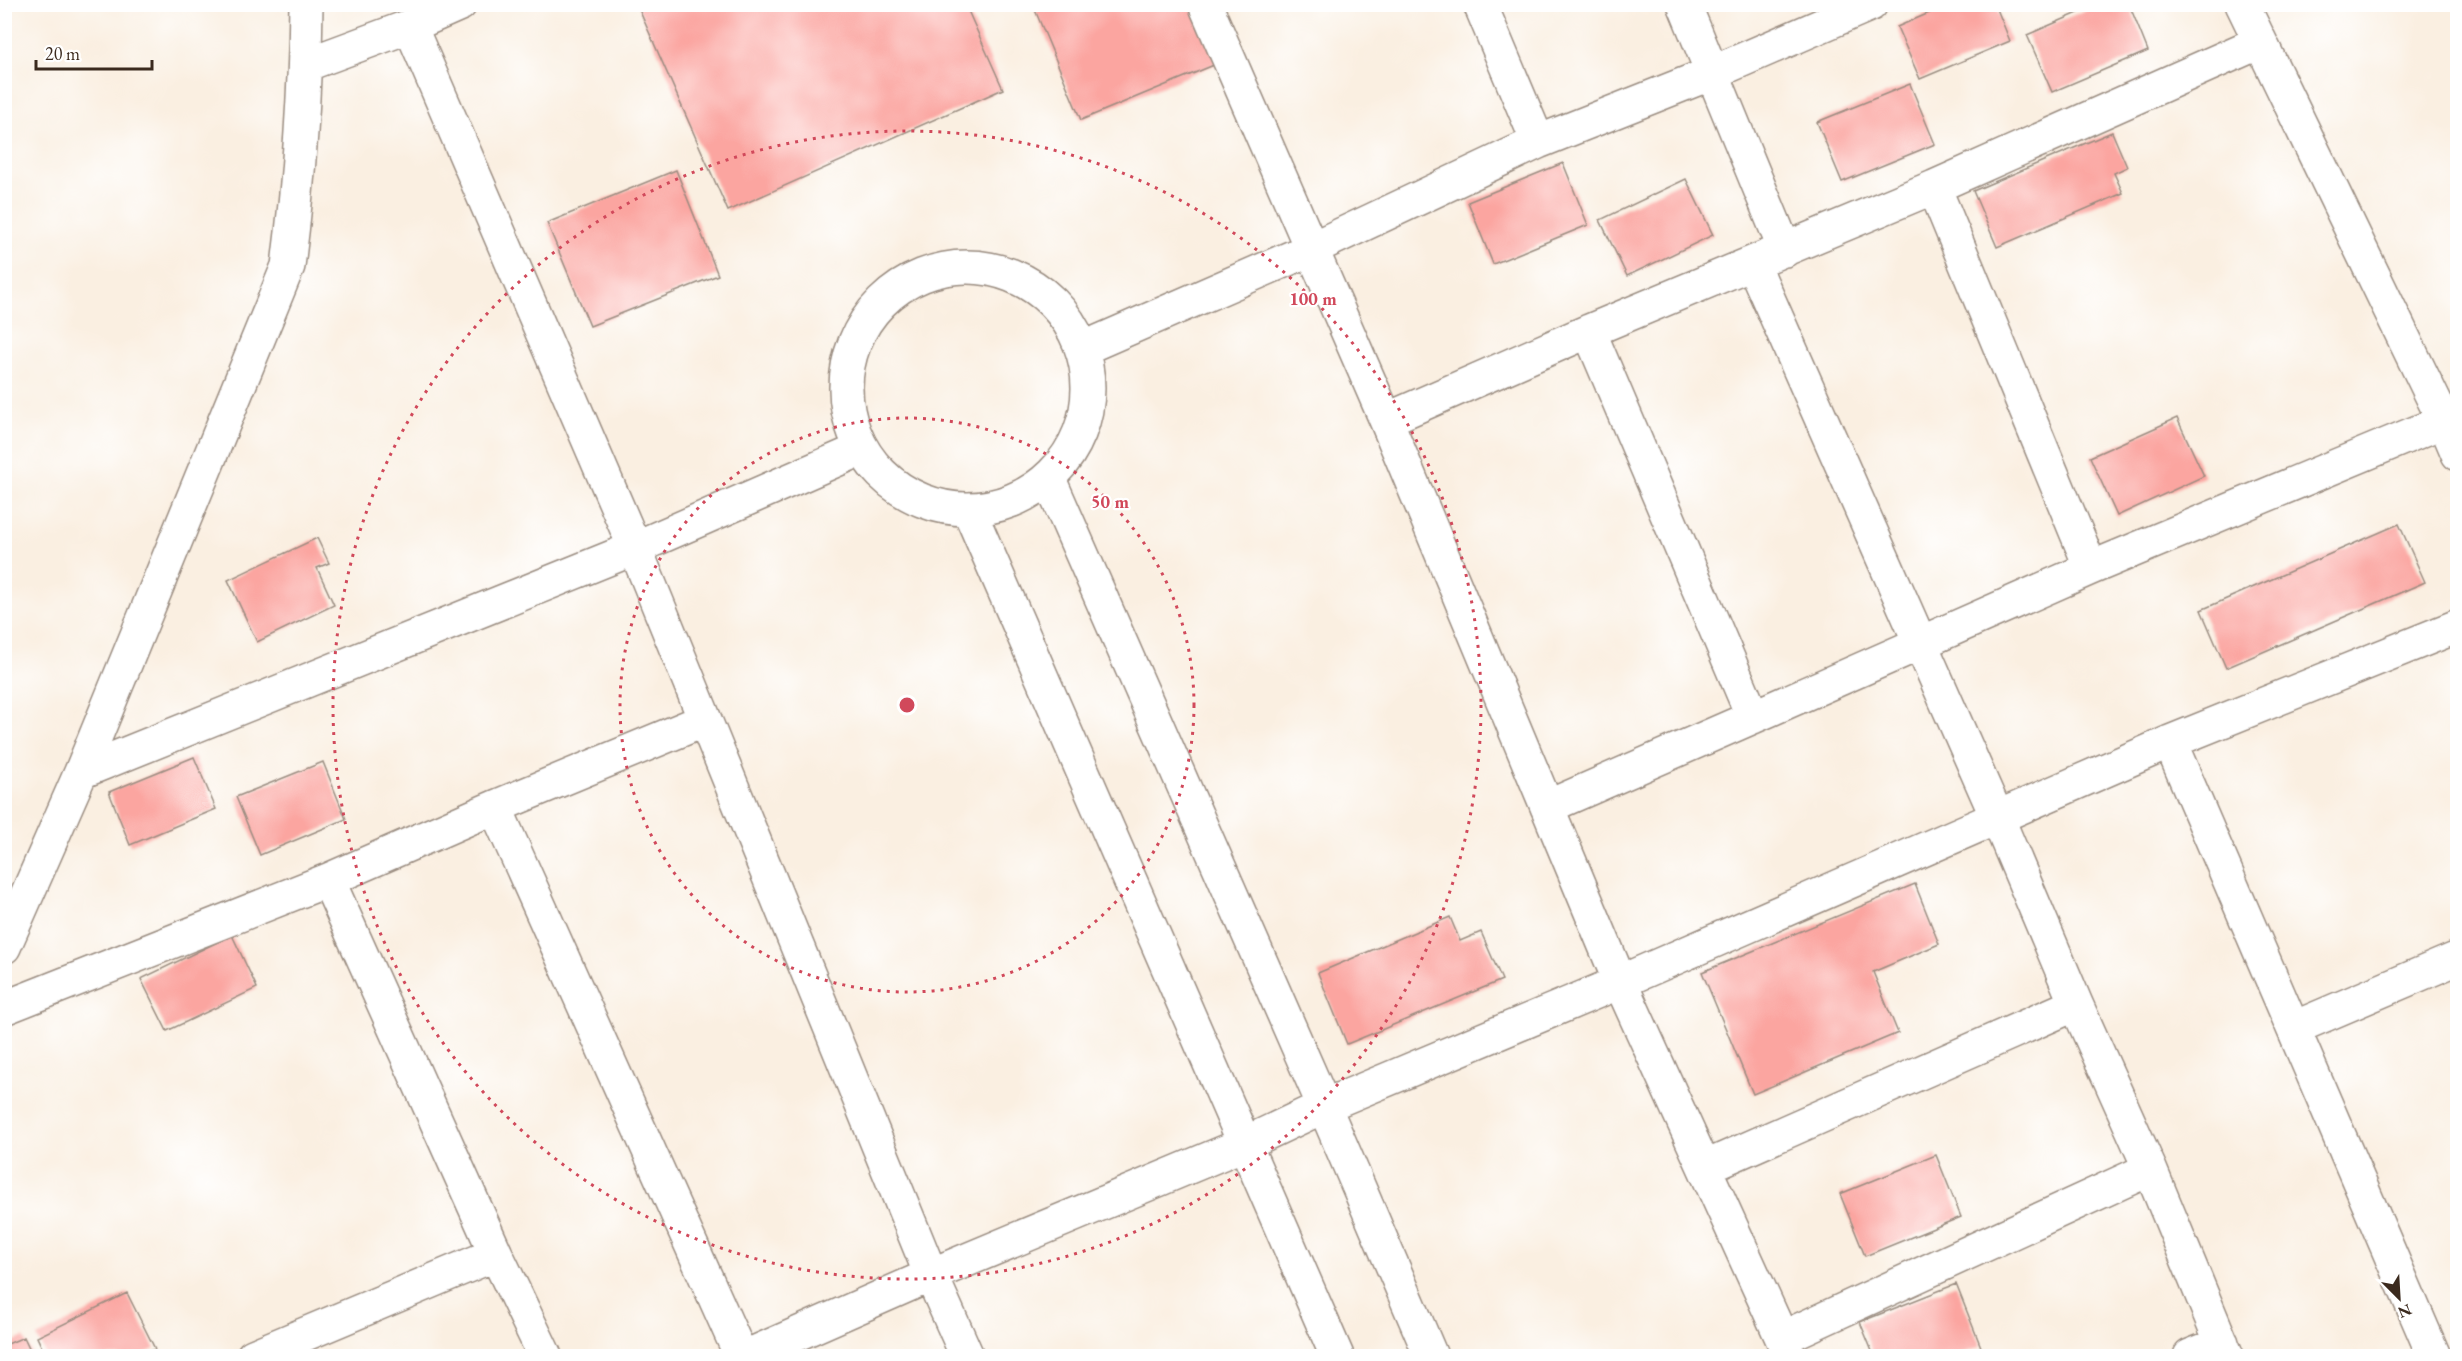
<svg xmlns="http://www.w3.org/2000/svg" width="2462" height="1361" font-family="'EB Garamond',serif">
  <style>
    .building { fill: #fba5a0 }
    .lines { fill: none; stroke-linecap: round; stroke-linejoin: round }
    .minor-casing { stroke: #9a8c80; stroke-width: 36 }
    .minor { stroke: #fff; stroke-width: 33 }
    .ring { fill: none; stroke: #d1495b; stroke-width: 3; stroke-dasharray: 3 6 }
    .centre { fill: #d1495b; stroke: #fff; stroke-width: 3 }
    .ring-label { font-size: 18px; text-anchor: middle; font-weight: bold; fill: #d1495b; stroke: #fff; stroke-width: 4.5; stroke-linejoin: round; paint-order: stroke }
  </style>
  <rect width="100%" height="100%" fill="#fff"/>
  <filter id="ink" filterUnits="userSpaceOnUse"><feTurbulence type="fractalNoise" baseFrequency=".0167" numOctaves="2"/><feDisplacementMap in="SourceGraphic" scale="12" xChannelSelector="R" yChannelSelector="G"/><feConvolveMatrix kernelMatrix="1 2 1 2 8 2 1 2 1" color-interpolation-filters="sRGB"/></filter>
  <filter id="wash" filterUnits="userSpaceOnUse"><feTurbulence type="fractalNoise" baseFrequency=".008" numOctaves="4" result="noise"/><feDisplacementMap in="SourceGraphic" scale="24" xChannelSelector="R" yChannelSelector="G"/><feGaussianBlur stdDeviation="1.35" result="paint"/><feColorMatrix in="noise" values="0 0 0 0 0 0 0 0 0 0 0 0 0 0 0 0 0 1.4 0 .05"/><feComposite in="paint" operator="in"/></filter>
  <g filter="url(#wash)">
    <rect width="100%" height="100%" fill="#faefe1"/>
    <g id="blocks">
      <path class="building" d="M643,4H965L1003,89L728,211L638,7Z
        M1048,4H1203L1226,60L1081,120L1035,10Z
        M1950,4H1995L2010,41L1920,79L1897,27Z
        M2099,4H2129L2148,51L2052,92L2027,35Z
        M1910,84L1935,144L1842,182L1817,122Z
        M2112,132L2127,167L2114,173L2123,193L1997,247L1973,191Z
        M1563,163L1588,225L1493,264L1468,202Z
        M676,170L718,275L590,326L547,223Z
        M1686,179L1713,235L1627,276L1600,220Z
        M2177,418L2204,476L2117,516L2090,457Z
        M2399,524L2425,582L2226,668L2201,610Z
        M317,538L329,563L317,568L334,605L257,642L228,580Z
        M194,757L216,809L130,845L109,792Z
        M323,762L346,819L260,855L236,797Z
        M1915,884L1939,944L1873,972L1898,1033L1753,1094L1702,972Z
        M1450,917L1460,941L1481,932L1502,980L1347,1044L1318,973Z
        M232,935L257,988L167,1031L141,979Z
        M1936,1155L1961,1217L1865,1256L1840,1194Z
        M1956,1284L1981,1347L1957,1356H1874L1860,1322Z
        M127,1293L155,1349L139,1356H46L37,1337Z
        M24,1337L33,1356H5V1345Z"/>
    </g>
  </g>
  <g filter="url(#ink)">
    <use href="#blocks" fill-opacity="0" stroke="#9a8c80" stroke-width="1.5"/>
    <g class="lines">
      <defs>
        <path id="minor" d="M1205,4L1386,420L1620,982L1790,1356
          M1480,4L1538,142
          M1684,4L1785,250
          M2242,4L2444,421L2458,454
          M410,26L635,548L931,1275L967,1356
          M305,65L410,26L460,4
          M1934,187L2091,568
          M1753,264L1997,817L2076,1004L2150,1169L2227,1356
          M846 388a121 121 0 1 1 242 0a121 121 0 1 1-242 0Z
          M1589,331L1753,717L2091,568L2444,421
          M1084,348L1311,249L1538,142L1712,73L1871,4
          M1386,420L1589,331L1934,187L2260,42
          M1049,479L1324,1106L1431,1356
          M969,510L1337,1356
          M2170,742L2434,1356
          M81,772L635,548L859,450
          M495,807L741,1356
          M1547,807L1753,717
          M328,880L496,1254L545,1356
          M4,947L81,772L288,266C299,180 305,92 306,4
          M4,1008L328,880L495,807L705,720
          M2294,1028L2458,958
          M1706,1167L2076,1004
          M1782,1338L2150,1169
          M253,1356L496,1254
          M747,1356L931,1275L1244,1144L1324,1106L1620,982L2170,742L2458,626
          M2190,1356L2222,1343"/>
      </defs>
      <use href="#minor" class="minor-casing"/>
      <use href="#minor" class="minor"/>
    </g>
  </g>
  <g class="ring">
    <circle cx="907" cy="705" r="287"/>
    <circle cx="907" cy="705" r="574"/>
  </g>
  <circle cx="907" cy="705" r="9" class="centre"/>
  <g class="ring-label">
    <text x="1313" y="305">100 m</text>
    <text x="1110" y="508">50 m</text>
  </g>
  <rect width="2462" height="1361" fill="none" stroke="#fff" stroke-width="24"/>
  <g transform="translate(2399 1298) rotate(156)" stroke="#ffffff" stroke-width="4.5" paint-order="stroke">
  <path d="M0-4.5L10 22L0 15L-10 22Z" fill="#3b2a1e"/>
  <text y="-9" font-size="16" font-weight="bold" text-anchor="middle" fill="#3b2a1e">N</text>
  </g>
  <path d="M36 60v9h116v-9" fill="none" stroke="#3b2a1e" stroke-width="3"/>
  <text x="45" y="60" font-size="18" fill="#3b2a1e" stroke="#ffffff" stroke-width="4.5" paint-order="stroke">20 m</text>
</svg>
